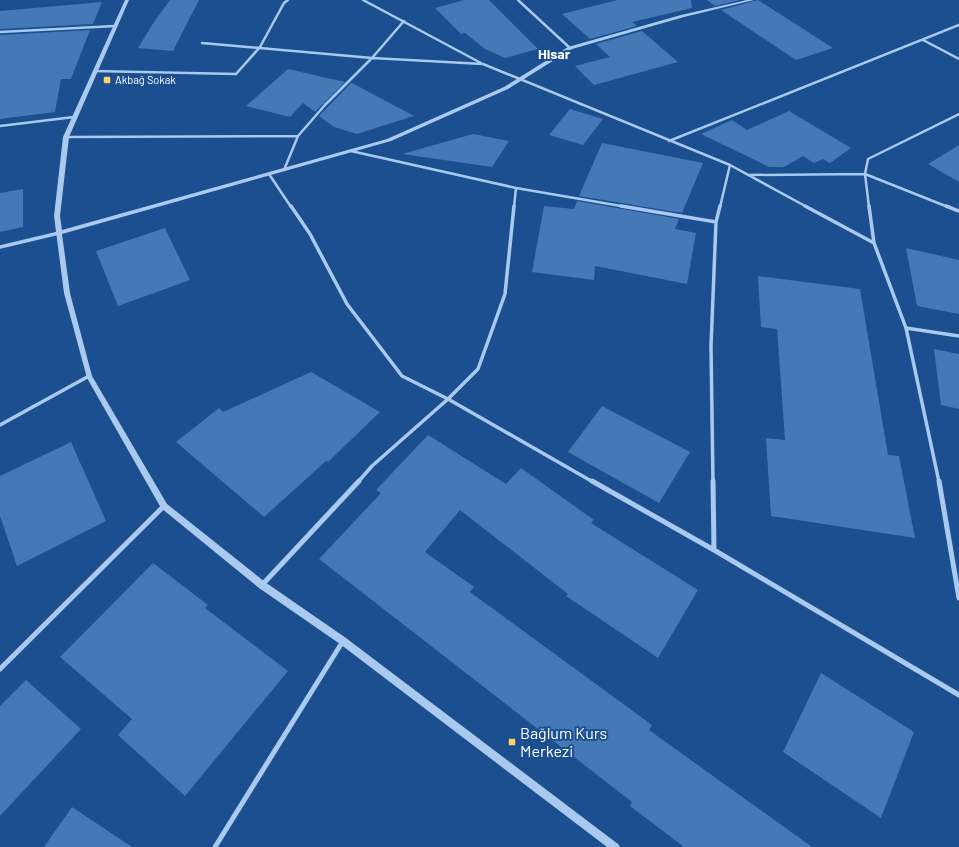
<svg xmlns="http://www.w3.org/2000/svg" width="959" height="847" font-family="Barlow,sans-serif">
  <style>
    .building { fill: #4478b7 }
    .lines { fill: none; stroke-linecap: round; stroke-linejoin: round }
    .minor-far2 { stroke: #a9c9ee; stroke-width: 2.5 }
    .minor-far1 { stroke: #a9c9ee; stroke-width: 3.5 }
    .minor { stroke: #a9c9ee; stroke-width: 5 }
    .tertiary { fill: #a9c9ee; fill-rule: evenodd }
    .poi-dot { fill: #ffd166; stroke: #1b4f8f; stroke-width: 1.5 }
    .labels { text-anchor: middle; stroke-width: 4; stroke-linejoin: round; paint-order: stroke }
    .far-poi-label { font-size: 11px; fill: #fff; stroke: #1b4f8f; text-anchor: start }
    .far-district-label { font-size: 14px; font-weight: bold; fill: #fff; stroke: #1b4f8f }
    .near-poi-label { font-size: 16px; fill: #fff; stroke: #1b4f8f; text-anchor: start }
  </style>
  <rect width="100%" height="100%" fill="#1b4f8f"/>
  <path class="building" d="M170,0H199L173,51L138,48L152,25Z
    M464,0H489L538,49L505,58L485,49L465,33L461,34L435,8Z
    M617,0H691L692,8L632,22L637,26L590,39L562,14Z
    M707,0H740L715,6Z
    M758,0L833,48L796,60L721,10Z
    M102,2L93,24L0,29V11Z
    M90,30L71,79H61L55,112L0,119V35Z
    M642,31L678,62L594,85L575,66L610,57L596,44Z
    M288,69L345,82L315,112L303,103L290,117L246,106Z
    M351,83L354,84L414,116L357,134L334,127L319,116Z
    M570,109L603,119L583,145L549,135Z
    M789,111L851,148L830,163L823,159L814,163L803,156L784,167H769L701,134L732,120L747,130Z
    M473,134L509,141L492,167L402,154Z
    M602,143L703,163L682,213L579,196Z
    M959,145V182L928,164Z
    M23,189V227L0,232V193Z
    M577,201L679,219L675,229L696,233L687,284L595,266L594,280L532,272L544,206L574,209Z
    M165,228L190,280L118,306L96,251Z
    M906,248L959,260V314L917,306Z
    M758,276L860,289L888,455L899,456L915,538L771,516L766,438L785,440L777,329L761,327Z
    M934,349L959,354V409L941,405Z
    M311,372L380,412L328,462L326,461L264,517L176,442L219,408L223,412Z
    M602,406L690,452L659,503L568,452Z
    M428,435L506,484L521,468L594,520L591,523L698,590L658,658L566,596L568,594L460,510L425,552L474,587L470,592L652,725L649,730L812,847H684L630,806L632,802L319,559L381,493L376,490Z
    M71,442L106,521L17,566L0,516V476Z
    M153,563L208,605L205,608L288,671L185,796L118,735L132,719L60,657Z
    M821,673L914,732L881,818L783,752Z
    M26,680L81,729L0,816V706Z
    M72,807L132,847H44Z"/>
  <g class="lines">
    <path class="minor-far2" d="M363,0L481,63
      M518,0L570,48
      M0,32L115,26
      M923,40L959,59
      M202,43L372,58L483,64L730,165L807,207
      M94,71L236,74L260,47L284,3L288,0
      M0,126L74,117
      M66,137L298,136
      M669,141L959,25
      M351,151L516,188L627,207
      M284,170L298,136L325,105L372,58L404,21
      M269,174L291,207
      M748,175L865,174L948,207
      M514,207L516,188
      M720,207L730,165
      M869,207L865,174L868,159L959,114"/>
    <path class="minor-far1" d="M291,206L310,234L347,304L402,376L448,399L593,482
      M621,206L716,222
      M805,206L874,243L906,328L939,482
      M869,206L874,243
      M946,206L959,211
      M0,247L59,233
      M906,328L959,336
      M0,425L89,376
      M358,482L372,466L448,399L478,369L505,294L514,206
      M713,482L711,346L716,222L720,206"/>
    <path class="minor" d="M592,481L714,550L959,695
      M713,481L714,550
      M939,481L959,598
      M262,585L359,481
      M0,669L164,506
      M215,847L343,641"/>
    <path class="tertiary" d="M125,0H129L69,137L60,216L62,230L387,139L504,87L568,47L681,15L747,0H754L684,17L572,49L508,89L391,141L62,234L70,293L92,376L167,504L265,582L346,638L618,844L620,847H607L340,644L259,588L161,508L87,378L64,293L54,216L63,137Z"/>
  </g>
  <g class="poi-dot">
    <rect x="103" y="76" width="8" height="8" rx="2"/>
    <rect x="508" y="738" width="8" height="8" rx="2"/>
  </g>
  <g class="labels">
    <g class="far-poi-label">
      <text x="115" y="84">Akbağ Sokak</text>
    </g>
    <g class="far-district-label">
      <text x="554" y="59">Hisar</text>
    </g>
    <g class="near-poi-label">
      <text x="520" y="739">Bağlum Kurs<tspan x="520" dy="18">Merkezi</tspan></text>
    </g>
  </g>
</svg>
